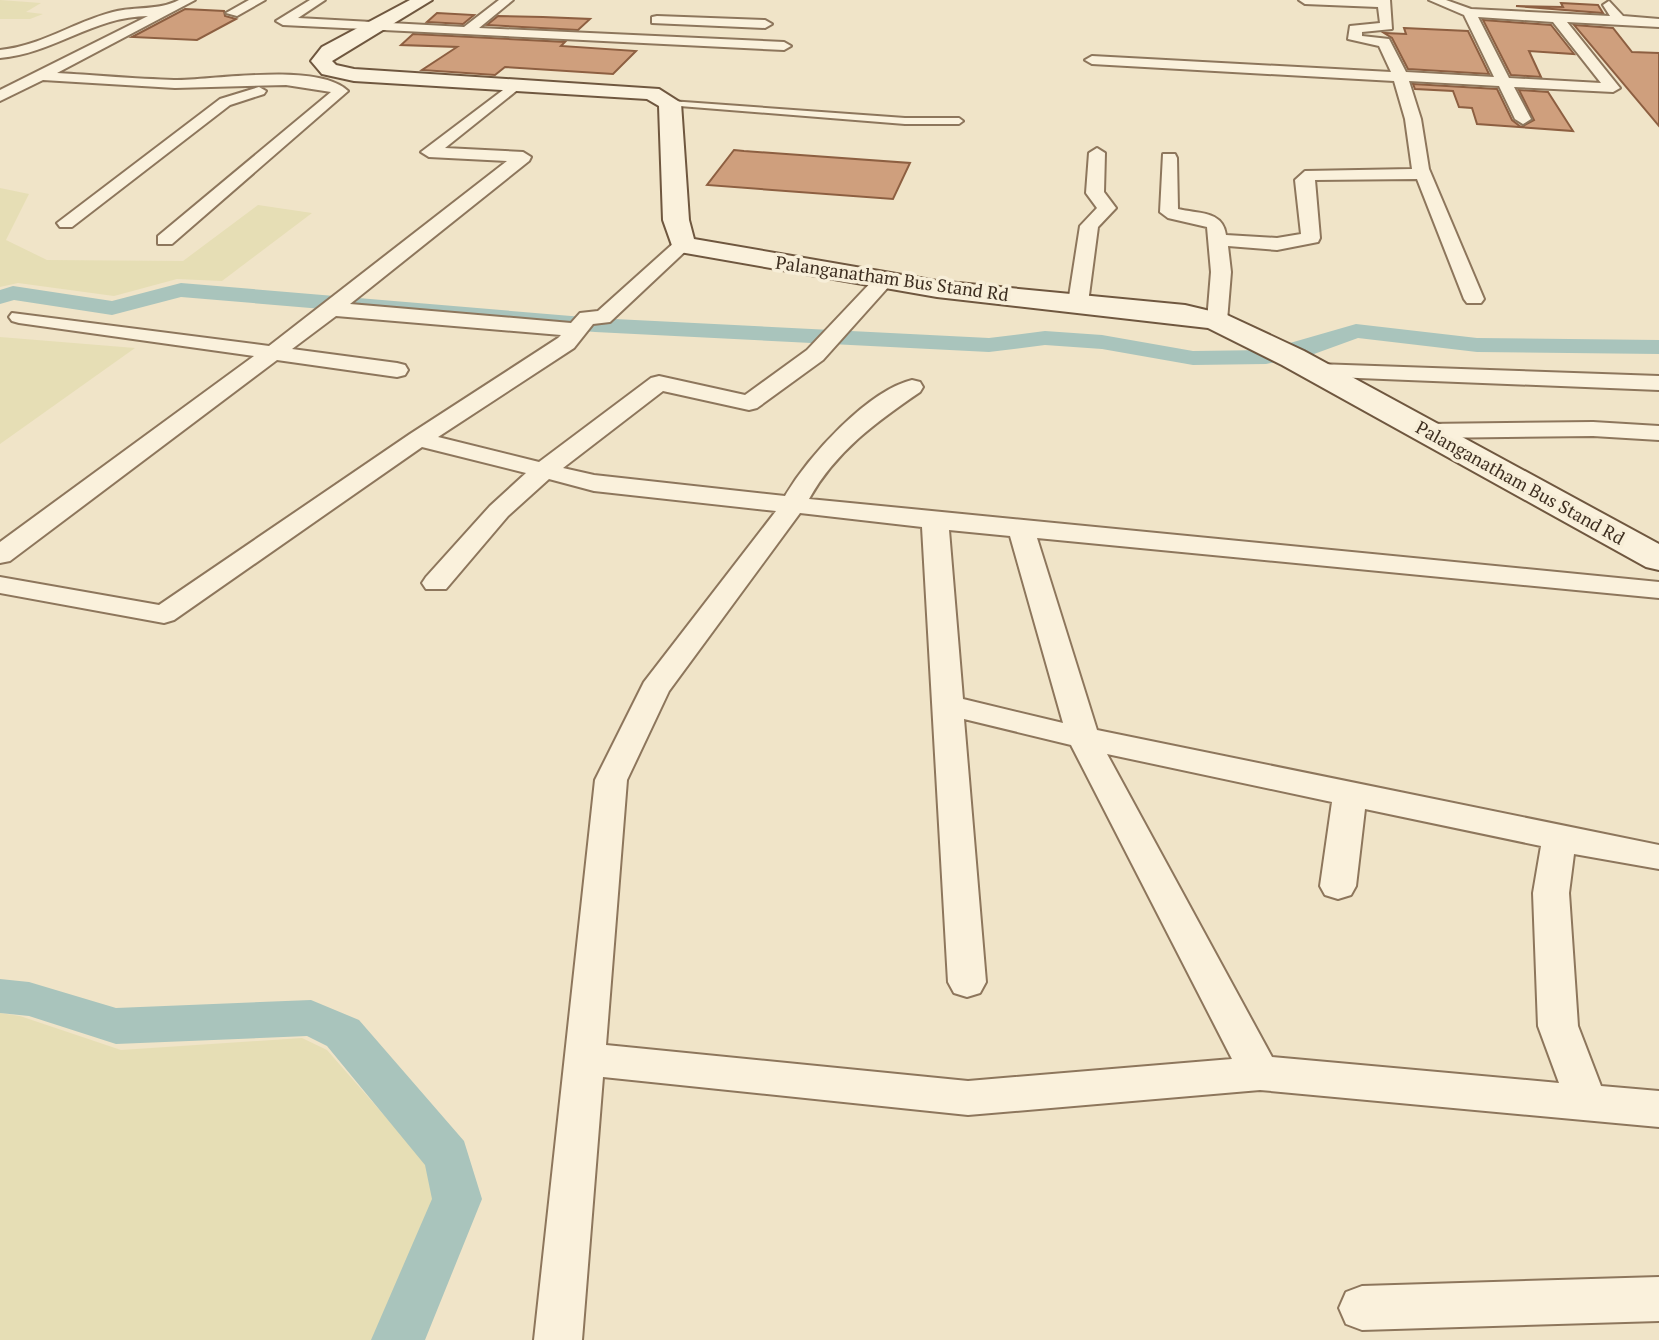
<svg xmlns="http://www.w3.org/2000/svg" width="1659" height="1340" font-family="'PT Serif',serif">
  <style>
    .farmland { fill: #e6deb5 }
    .lines { fill: none; stroke-linecap: round; stroke-linejoin: round }
    .canal { fill: #a9c4bc; fill-rule: evenodd }
    .building { fill: #cf9f7d; stroke: #8d5f41; stroke-width: 2 }
    .lane-casing { stroke: #8d765c; stroke-width: 4 }
    .street-casing { stroke: #8d765c; stroke-width: 4 }
    .secondary-casing { stroke: #6f573f; stroke-width: 4 }
    .lane { fill: #faf1dc; fill-rule: evenodd }
    .street { fill: #faf1dc; fill-rule: evenodd }
    .secondary { fill: #faf1dc; fill-rule: evenodd }
    .labels { text-anchor: middle; stroke-width: 7; stroke-linejoin: round; paint-order: stroke }
    .far-street-label { font-size: 18px; fill: #3d2e20; stroke: #f7eed8 }
  </style>
  <rect width="100%" height="100%" fill="#f0e4c8"/>
  <path class="farmland" d="M0,0L41,3L26,12L43,14L30,19H0Z
    M0,188L29,194L6,240L47,260L183,261L258,205L312,213L222,281L177,279L114,296L18,283L0,287Z
    M0,337L135,348L0,444Z
    M0,1013L20,1016L121,1050L302,1038L327,1050L432,1170L435,1204L379,1340H0Z"/>
  <g class="lines">
    <path class="canal" d="M181,283L595,318L989,338L1045,331L1102,335L1193,351L1266,350L1356,324L1477,338L1659,340V354L1477,352L1358,338L1314,354L1266,364L1193,365L1102,349L1045,345L989,352L595,332L181,297L112,315L14,300L0,304V290L13,286L112,301Z
      M0,979L29,982L116,1008L311,1000L359,1020L464,1141L482,1199L425,1340H371L432,1199L425,1165L327,1046L307,1036L116,1044L29,1016L0,1013Z"/>
  </g>
  <path class="building" d="M1561,3L1598,5L1603,13L1516,6L1563,7Z
    M185,9L224,11L225,16L236,19L197,40L132,37Z
    M437,13L474,15L463,24L427,22Z
    M498,16L543,17L590,19L578,30L487,25Z
    M1483,20L1551,25L1574,54L1529,51L1541,77L1511,75Z
    M1574,25L1613,28L1632,52L1659,53V126Z
    M1404,28L1468,31L1489,74L1408,69L1392,38L1384,33L1406,34Z
    M413,34L565,42L561,46L636,51L613,74L505,67L495,75L422,70L457,47L401,45Z
    M1413,84L1497,89L1512,120L1521,127L1534,120L1519,90L1548,92L1573,131L1477,124L1472,108L1459,107L1453,91L1415,89Z
    M734,150L744,151L910,163L893,199L707,185Z"/>
  <g class="lines">
    <defs>
      <path id="lane" d="M670,101L905,118H959L963,121L959,124H905L667,105Z"/>
      <path id="street" d="M179,0H195L57,73C96,75 135,79 174,80C216,80 318,62 348,91L172,244H158V236L331,92L286,85L175,88L43,80L0,101V90L148,16C95,16 52,54 0,58V50C41,46 74,22 113,12C137,6 157,11 179,0Z
        M249,0H265L237,16L226,13Z
        M310,0H325L298,18L464,27L499,0H513L479,28L784,42L791,46L784,50L283,25L276,21Z
        M1299,0H1390L1392,29L1362,32V36L1389,39L1406,72L1494,77L1464,15L1429,0H1446L1471,9L1610,16L1603,5L1609,1L1623,16L1659,19V27L1567,22L1620,88L1613,92L1514,87L1531,119L1523,124L1515,119L1499,86L1409,81L1421,119L1429,169L1484,299L1481,303H1467L1464,299L1417,179L1315,180L1320,238L1318,242L1277,250L1228,246L1231,272L1227,321L1217,327L1210,325L1207,321L1211,272L1207,227L1168,218L1160,212L1163,154H1175L1177,158L1178,209C1197,214 1223,210 1226,235L1277,238L1301,234L1295,180L1305,171L1412,169L1405,119L1394,81L1092,64L1085,60L1092,56L1391,72L1379,46L1348,39L1350,26L1380,23L1378,7L1305,4ZM1478,17L1553,22L1601,83L1509,78Z
        M657,16L765,20L772,24L765,28L652,23V17Z
        M515,81L520,82V88L445,148L523,152L531,157L529,161L350,304L571,323L580,313L598,311L676,241L683,239L692,245L610,322L593,324L574,348L438,437L539,462L651,378L659,376L745,395L807,350L877,276L884,274L894,280L891,284L823,360L757,408L749,410L663,391L563,468L594,475L785,496C808,457 867,391 912,380L920,382L923,387L920,392C876,422 836,451 809,499L1659,582V598L1037,538L1097,730L1659,845V869L1574,854L1569,893L1578,1026L1601,1086L1659,1091V1127L1260,1090L968,1115L603,1077L582,1340H534L595,780L644,682L776,511L594,491L549,479L508,516L446,589H426L422,583L426,577L490,506L526,473L422,447L174,620L164,623L0,593V577L159,605L410,434L558,338L561,335L336,316L292,349L397,363L405,365L408,370L405,375L397,377L277,360L10,561L0,563V542L254,356L19,323L12,321L9,317L12,313L269,346L507,161L429,157L421,152ZM800,513L922,527L948,982L954,993L967,997L980,993L986,982L964,719L1071,745L1232,1059L968,1081L606,1045L627,780L669,691ZM949,530L1010,536L1063,723L963,699ZM1107,754L1332,802L1320,886L1325,895L1338,899L1351,895L1356,886L1365,809L1541,846L1533,893L1538,1026L1559,1083L1272,1057Z
        M259,87L266,91L264,94L230,105L72,227H60L57,223L220,99Z
        M1097,148L1105,153L1104,192L1116,208L1098,227L1088,303L1078,309L1068,303L1080,226L1097,208L1086,193L1089,153Z
        M1317,364L1659,376V390L1309,376L1306,371L1309,366Z
        M1593,422L1659,426V440L1593,436L1426,438L1414,431L1426,424Z
        M1659,1277V1321L1362,1330L1346,1324L1339,1308L1346,1292L1362,1286Z"/>
      <path id="secondary" d="M410,0H432L332,61L336,65L354,69L659,89L681,103L689,220L694,239L937,281L1185,305L1227,315L1304,351L1659,544V570L1646,567L1282,365L1208,328L937,297L674,251L663,220L659,106L647,99L354,81L322,74L311,61L322,47Z"/>
    </defs>
    <use href="#lane" class="lane-casing"/>
    <use href="#street" class="street-casing"/>
    <use href="#secondary" class="secondary-casing"/>
    <use href="#lane" class="lane"/>
    <use href="#street" class="street"/>
    <use href="#secondary" class="secondary"/>
  </g>
  <g class="labels">
    <g class="far-street-label">
      <text transform="translate(892 279) rotate(8)" y="6">Palanganatham Bus Stand Rd</text>
      <text transform="translate(1520 483) rotate(29)" y="6">Palanganatham Bus Stand Rd</text>
    </g>
  </g>
</svg>
